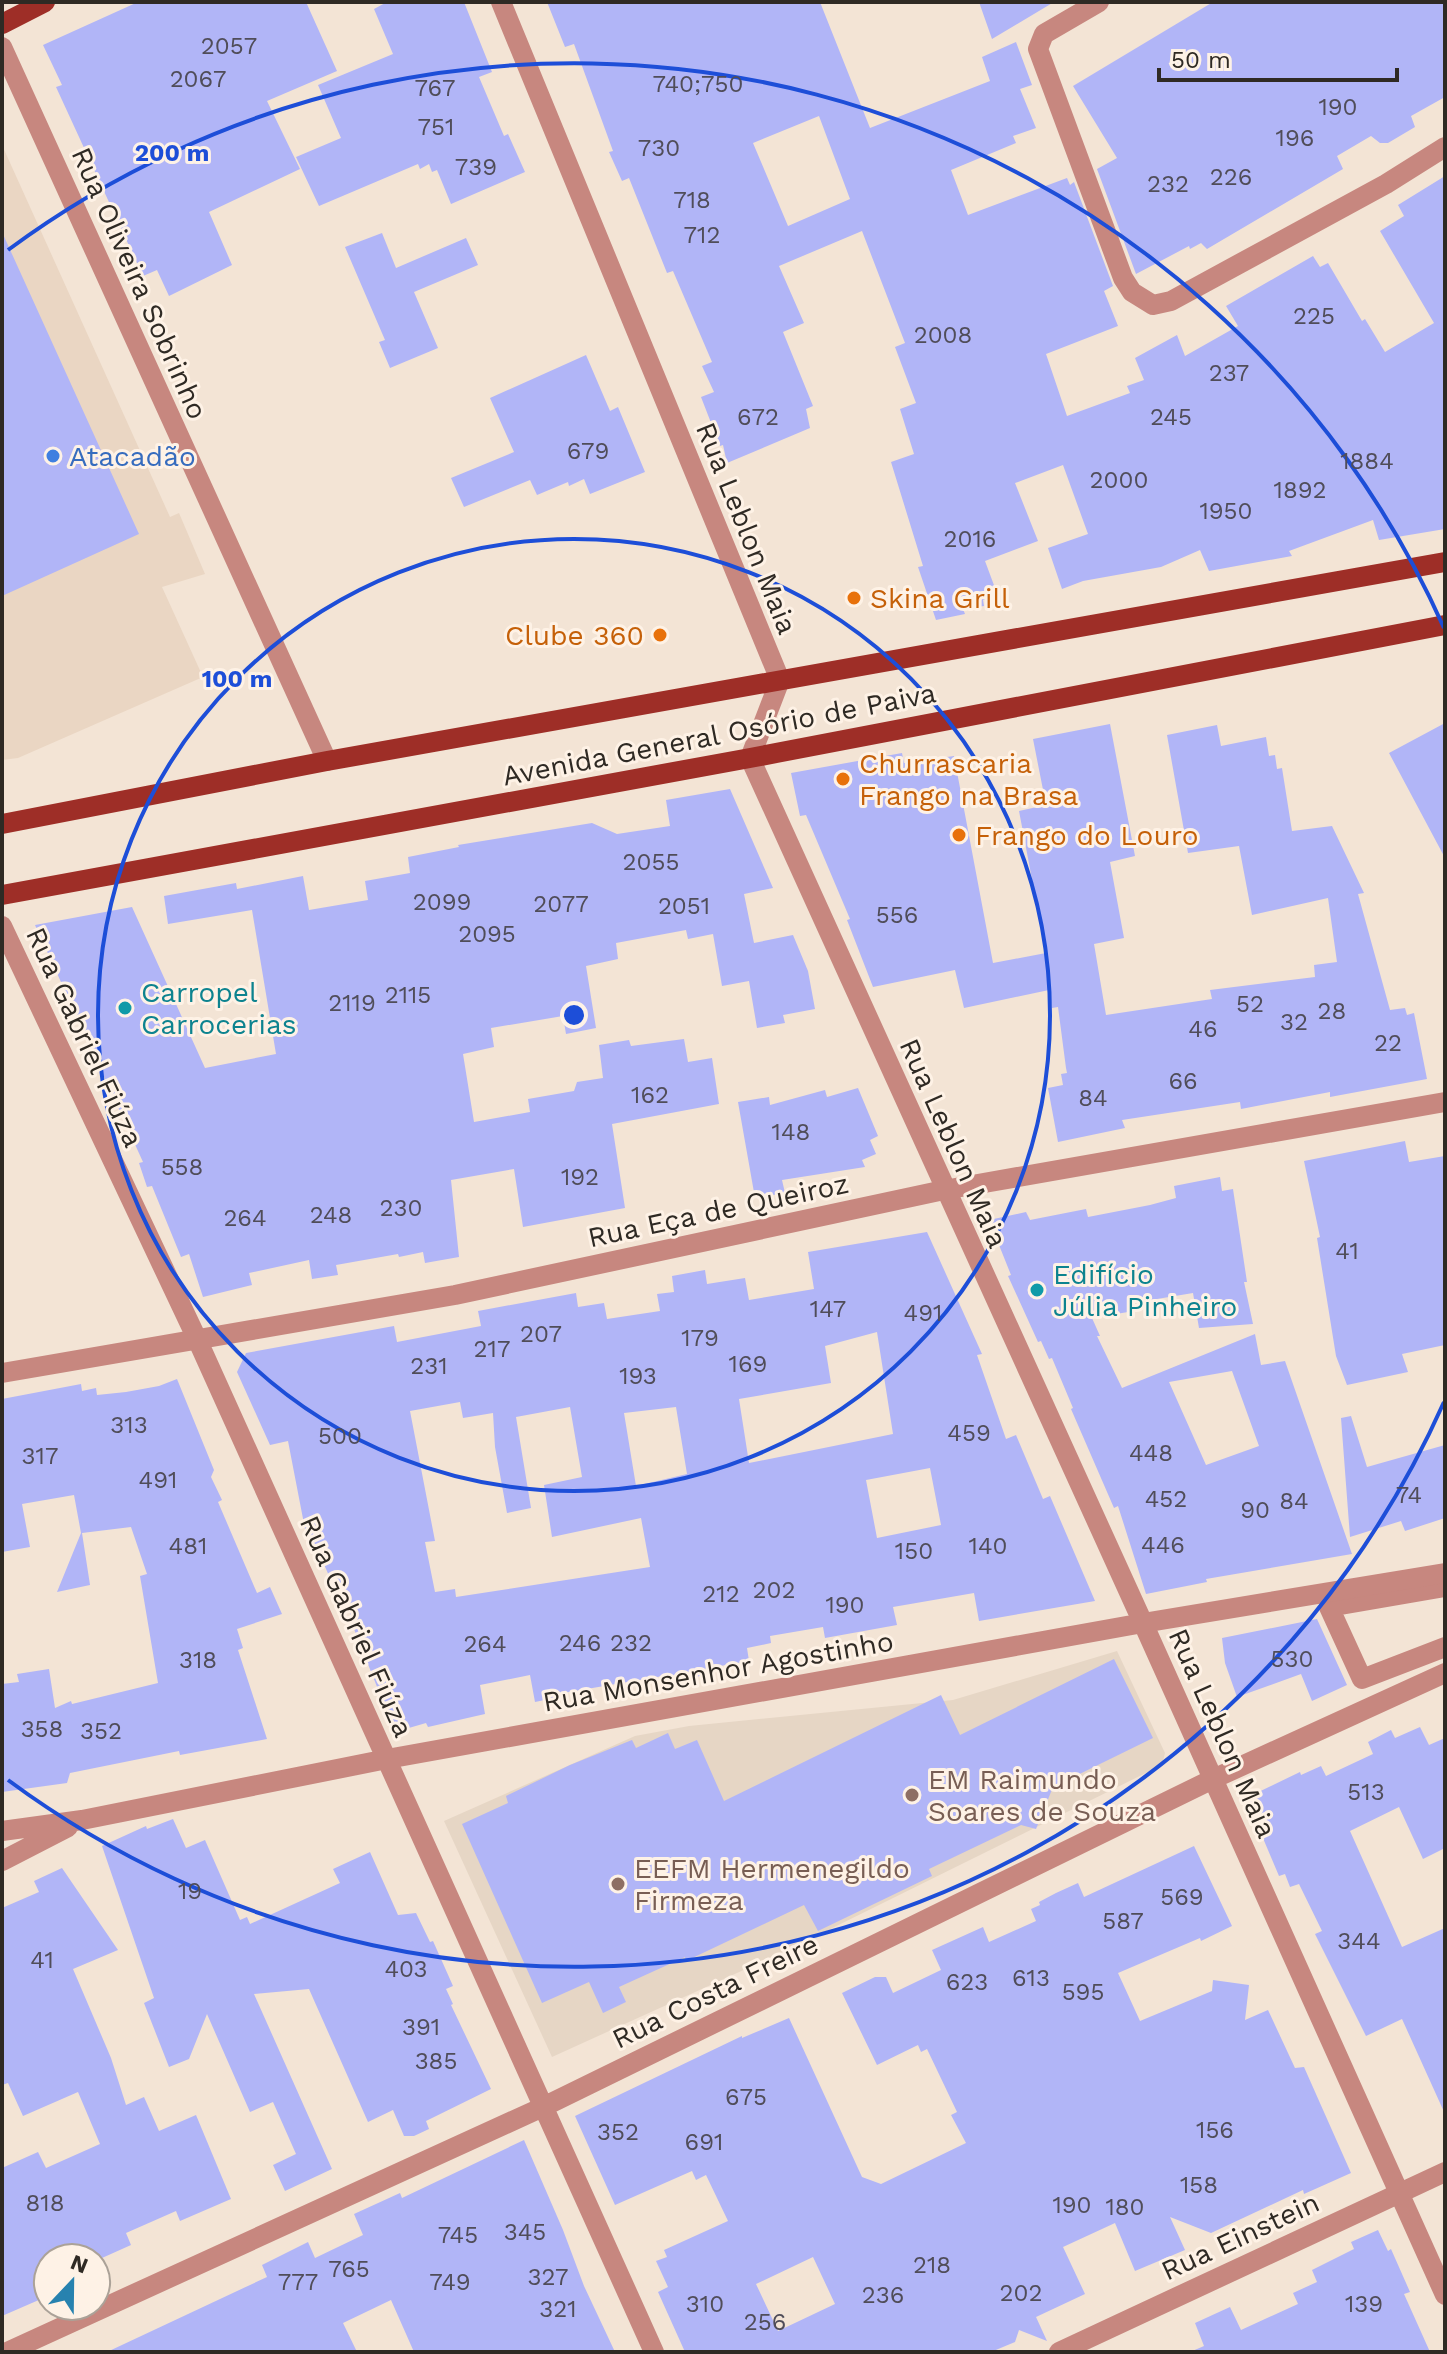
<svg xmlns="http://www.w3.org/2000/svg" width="1447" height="2354" font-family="'Work Sans',sans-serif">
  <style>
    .built { fill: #ead6c3 }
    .education { fill: #e6d6c5 }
    .building { fill: #b1b5f7; fill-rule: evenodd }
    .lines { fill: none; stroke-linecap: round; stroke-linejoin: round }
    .pedestrian { stroke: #c7877f; stroke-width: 20 }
    .minor { stroke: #c7877f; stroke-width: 20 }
    .primary { stroke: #9e2e27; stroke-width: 20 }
    .ring { fill: none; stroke: #1d4ed8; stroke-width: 4 }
    .shop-dot { fill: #3f7fe0; stroke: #fef2e6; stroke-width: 3 }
    .food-dot { fill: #e8710a; stroke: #fef2e6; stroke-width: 3 }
    .culture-dot { fill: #0f9aa8; stroke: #fef2e6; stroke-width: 3 }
    .education-dot { fill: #8d6e63; stroke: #fef2e6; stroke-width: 3 }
    .labels { text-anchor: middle; stroke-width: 6; stroke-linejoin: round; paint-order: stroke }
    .number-label { font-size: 24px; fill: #504d59 }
    .street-label { font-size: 28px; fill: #2f2a24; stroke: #fef2e6 }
    .shop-label { font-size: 28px; fill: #366cbe; stroke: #fef2e6; text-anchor: start }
    .food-label { font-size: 28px; fill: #c56008; stroke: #fef2e6; text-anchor: start }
    .culture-label { font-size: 28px; fill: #0d838f; stroke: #fef2e6; text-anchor: start }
    .education-label { font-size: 28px; fill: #785e54; stroke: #fef2e6; text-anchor: start }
    .centre { fill: #1d4ed8; stroke: #fef2e6; stroke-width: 4 }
    .ring-label { font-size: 24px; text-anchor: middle; font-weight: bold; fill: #1d4ed8; stroke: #fef2e6; stroke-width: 6; stroke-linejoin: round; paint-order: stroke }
  </style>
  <rect width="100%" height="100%" fill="#f3e4d5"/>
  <path class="built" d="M2,145L170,517L179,513L205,574L162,587L203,677L18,758L2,760Z"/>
  <path class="education" d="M1117,1651L1165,1753L1162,1765L794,1947L552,2057L444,1821L635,1736L689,1726L953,1700Z"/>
  <path class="building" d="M138,2H306L337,71L267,101L300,169L209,212L232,265L169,296L157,270L143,276L56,87L62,85L43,45Z
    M387,2H464L492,72L479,77L504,136L508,134L525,172L451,204L437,170L432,172L429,164L420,169L418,164L319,206L296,157L341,138L318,85L393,54L374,9Z
    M547,2H820L870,128L990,81L982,57L1016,42L1032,85L1020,89L1036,128L1013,136L1016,143L951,170L968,215L1067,178L1070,185L1074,182L1113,286L1104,291L1118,326L1046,354L1067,416L1130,393L1127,386L1144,380L1135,358L1177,335L1185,356L1238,326L1226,306L1313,256L1320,267L1328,263L1362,321L1365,319L1385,352L1434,323L1380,231L1404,216L1398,205L1445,176V529L1379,540L1373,520L1289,551L1292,556L1209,571L1200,550L1161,567L1083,581L1062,589L1048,548L1088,534L1063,465L1015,483L1038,541L985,561L998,596L983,600L984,606L963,609L965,614L936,620L918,567L923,566L891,462L914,454L900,409L916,403L895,347L905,343L862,231L779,266L804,323L783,332L813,406L806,409L810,428L727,463L723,445L720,446L701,397L714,392L702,366L712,362L673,271L667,273L629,178L622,181L609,152L613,151L574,44L565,47ZM819,116L850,199L788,226L753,143Z
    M979,2H1054L992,39Z
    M1213,2H1445V97L1411,116L1415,127L1388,143H1380L1371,136L1337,156L1343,169L1207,249L1201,243L1190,249L1189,246L1136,274L1097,169L1117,158L1073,86Z
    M2,232L139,534L2,596Z
    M382,233L396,268L466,238L478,265L414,292L438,348L390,368L379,342L385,340L345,247Z
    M586,355L610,411L618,407L645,472L590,494L584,479L569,486L568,482L537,495L530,480L464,507L451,478L514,452L490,398Z
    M1445,723V858L1389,753Z
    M1110,724L1135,856L1110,862L1124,938L1094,944L1106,1015L1212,999L1210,990L1315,977L1314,965L1337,962L1328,898L1252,915L1239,846L1188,853L1167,735L1217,725L1221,746L1266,737L1269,756L1275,755L1277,769L1282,768L1292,831L1332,826L1364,893L1358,894L1390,1010L1405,1008L1407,1015L1414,1013L1427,1079L1330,1097V1092L1241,1109L1240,1102L1122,1120L1125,1128L1058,1142L1048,1088L1063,1085L1061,1074L1067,1073L1066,1068L1058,1007L1052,1008L1049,990L964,1008L955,970L873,987L847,920L850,919L806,815L800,816L791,773L902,753L904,763L954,756L993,963L1046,953L1019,811L1046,805L1033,739Z
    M730,789L773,888L744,894L754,943L793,935L808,971L815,1009L783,1015L785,1023L757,1028L749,981L722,986L713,934L688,939L686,930L616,943L618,959L586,966L596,1028L566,1034L563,1016L491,1028L494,1047L463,1054L474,1122L530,1112L528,1099L574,1091L577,1082L603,1078L599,1045L629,1040L631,1046L684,1039L688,1062L712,1058L719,1104L612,1124L625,1208L523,1227L514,1169L451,1180L459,1257L425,1263L423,1252L399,1257L398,1254L336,1265L338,1275L312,1279L309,1260L249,1273L252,1285L203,1297L189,1254L181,1257L152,1186L147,1187L139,1163L143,1162L35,925L132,907L205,1068L276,1054L252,910L168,924L164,896L236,883L237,889L303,876L309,910L368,900L365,881L410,873L408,857L459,847L458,845L592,823L617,834L670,826L666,800Z
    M858,1088L878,1136L870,1140L876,1154L862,1160L865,1167L782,1180L785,1193L755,1198L738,1102L769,1097L770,1105L825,1090L827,1097Z
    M1405,1141L1409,1162L1445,1156V1345L1402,1354L1408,1372L1347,1385L1336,1356L1317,1238L1320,1237L1304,1161Z
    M1220,1177L1222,1191L1233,1189L1247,1282H1244L1253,1324L1199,1328L1193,1293L1133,1303L1134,1311L1092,1318L1100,1336H1097L1122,1388L1255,1334L1261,1365L1285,1361L1352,1554L1206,1579L1207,1582L1146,1594L1118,1506L1114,1508L1071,1409L1073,1408L1052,1358L1049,1359L1041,1341L1038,1342L1008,1276L1011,1275L989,1220L1026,1212L1030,1220L1086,1209L1088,1217L1150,1205L1176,1198L1174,1186ZM1232,1371L1259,1446L1206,1465L1169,1382Z
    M927,1232L982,1354L977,1355L1006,1439L1016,1435L1043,1499L1050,1496L1095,1601L979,1621L974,1593L893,1607L897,1625L825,1638L823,1627L770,1636L771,1643L747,1648L749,1661L703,1669L699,1670L700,1676L670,1682L669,1675L563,1693L564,1696L535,1702L530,1675L480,1685L485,1714L428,1727L426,1723L395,1732L354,1629L356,1628L338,1583L333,1585L316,1546L305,1529L288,1441L270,1445L237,1372L246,1353L394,1326L397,1342L481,1326L478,1311L576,1293L578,1307L604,1303L607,1319L660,1311L657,1294L674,1292L672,1276L705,1270L707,1284L745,1278L749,1300L814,1289L808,1252ZM877,1332L893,1434L749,1463L739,1399L831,1383L825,1346ZM460,1402L463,1418L493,1413L495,1447L507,1513L531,1508L516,1417L570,1407L582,1477L544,1485L552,1537L641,1518L650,1567L456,1597L455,1589L435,1592L425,1542L435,1541L410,1411ZM676,1407L687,1474L636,1486L624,1413ZM930,1468L941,1525L877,1538L866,1480Z
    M177,1379L214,1470L211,1477L222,1500L218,1502L257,1593L270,1587L282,1614L237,1629L243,1648L238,1650L267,1739L180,1755L179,1751L70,1773L67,1783L2,1792V1684L19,1682L17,1674L49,1669L55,1708L71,1701L72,1704L158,1683L140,1576L147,1574L131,1527L82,1533L90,1585L57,1592L81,1533L74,1495L22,1504L30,1547L2,1552V1399L81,1384L82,1391L96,1388L97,1395L126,1392L159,1386Z
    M1351,1416L1367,1467L1445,1445V1518L1405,1531L1401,1521L1350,1537L1341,1418Z
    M1317,1619L1347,1685L1312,1701L1301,1674L1237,1697L1225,1663L1222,1638Z
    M1114,1659L1153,1738L1053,1787L1036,1829L1021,1825L929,1869L932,1876L818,1931L804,1905L686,1961L685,1957L619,1987L626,2002L603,2013L589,1982L542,2003L462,1824L508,1803L506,1796L570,1765L632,1740L636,1748L668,1733L675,1749L697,1740L724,1801L941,1695L960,1735Z
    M1420,1727L1429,1745L1445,1738V1848L1423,1859L1399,1807L1350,1831L1402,1947L1445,1928V2114L1402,2019L1366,2036L1315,1934L1322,1931L1299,1884L1290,1887L1285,1874L1279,1876L1246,1798L1300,1772L1301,1775L1321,1766L1326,1776L1373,1754L1368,1742L1391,1730L1395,1738Z
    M173,1819L186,1848L205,1840L240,1920L247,1917L250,1924L340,1883L333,1869L370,1852L398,1915L416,1913L430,1942L433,1941L453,1986L446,1989L453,2004L451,2005L491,2089L426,2121L429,2129L414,2136H404L393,2110L368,2122L309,1989L254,1994L332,2169L285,2191L273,2165L296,2154L273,2102L250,2112L207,2014L189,2059L169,2067L144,2003L154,1998L102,1846L146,1826L147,1829Z
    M1194,1846L1232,1926L1201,1941L1200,1938L1118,1973L1140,2021L1212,1991L1213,1980L1249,1985L1245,2020L1268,2010L1295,2068L1304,2067L1351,2173L1304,2194L1303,2190L1211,2233L1170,2217L1185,2250L1135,2271L1115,2223L1063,2247L1085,2294L1036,2317L1047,2341L1019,2330L1015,2342L991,2352H685L658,2292L668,2287L656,2261L667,2257L664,2250L728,2221L706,2175L696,2180L692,2171L615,2205L575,2116L742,2036V2038L789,2018L862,2177L881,2184L966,2143L951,2115L957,2112L927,2049L921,2052L918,2045L877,2065L842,1993L875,1977H886L893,1993L941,1970L932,1950L983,1927L989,1942L1036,1921L1031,1909L1040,1905L1039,1902L1056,1893L1078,1883L1084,1897ZM813,2257L835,2304L778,2331L756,2284Z
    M62,1868L118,1950L73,1969L111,2058L126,2105L144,2097L159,2131L196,2115L231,2199L180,2221L176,2211L126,2233L131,2245L102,2258H48V2296L2,2316V2168L38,2152L46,2168L100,2144L78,2092L23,2116L8,2083L2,2085V1908L39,1892L34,1881Z
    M524,2140L563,2230L584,2286L615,2352H414L391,2300L343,2323L357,2352H107L267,2277L262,2265L308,2242L315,2258L363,2235L354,2214L400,2193L402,2198Z
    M1378,2230L1388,2251L1391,2249L1410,2292L1404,2294L1430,2352H1190L1204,2346L1195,2323L1230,2307L1241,2330L1298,2304L1293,2293L1317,2282L1312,2270L1354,2249L1351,2242Z"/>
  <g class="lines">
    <path class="pedestrian" d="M1445,1587L1329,1607L1362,1679L1445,1647"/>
    <path class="minor" d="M501,2L780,680L750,758L1143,1623L1445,2295
      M1099,2L1044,34L1038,49L1123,278L1132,292L1153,305L1171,301L1386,184L1445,147
      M2,47L327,761
      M2,926L197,1339L654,2352
      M2,1373L455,1295L944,1190L1445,1102
      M2,1831L82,1820L387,1759L1143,1623L1445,1573
      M2,1861L68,1827
      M7,2352L543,2107L1213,1779L1445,1673
      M1059,2352L1445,2172"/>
    <path class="primary" d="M2,24L45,2
      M2,824L327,761L1445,562
      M2,895L750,758L1445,625"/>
  </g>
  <g class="ring">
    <circle cx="574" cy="1015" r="476"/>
    <path d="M1444 1402A952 952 0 0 1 8 1780M8 250A952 952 0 0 1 1444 628"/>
  </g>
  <circle class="shop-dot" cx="53" cy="456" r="8"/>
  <g class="food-dot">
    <circle cx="854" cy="598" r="8"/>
    <circle cx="660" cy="635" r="8"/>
    <circle cx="843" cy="779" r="8"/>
    <circle cx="959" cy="835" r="8"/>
  </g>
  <g class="culture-dot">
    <circle cx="125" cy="1008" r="8"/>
    <circle cx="1037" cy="1290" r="8"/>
  </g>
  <g class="education-dot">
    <circle cx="912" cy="1795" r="8"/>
    <circle cx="618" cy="1884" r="8"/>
  </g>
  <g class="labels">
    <g class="number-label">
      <text x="229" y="54">2057</text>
      <text x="198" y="87">2067</text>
      <text x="698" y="92">740;750</text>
      <text x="435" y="96">767</text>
      <text x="1338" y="115">190</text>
      <text x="436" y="135">751</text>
      <text x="1295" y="146">196</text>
      <text x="659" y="156">730</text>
      <text x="476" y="175">739</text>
      <text x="1231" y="185">226</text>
      <text x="1168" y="192">232</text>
      <text x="692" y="208">718</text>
      <text x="702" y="243">712</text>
      <text x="1314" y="324">225</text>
      <text x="943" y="343">2008</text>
      <text x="1229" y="381">237</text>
      <text x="758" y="425">672</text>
      <text x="1171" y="425">245</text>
      <text x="588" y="459">679</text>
      <text x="1367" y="469">1884</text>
      <text x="1119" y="488">2000</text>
      <text x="1300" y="498">1892</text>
      <text x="1226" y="519">1950</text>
      <text x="970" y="547">2016</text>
      <text x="651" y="870">2055</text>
      <text x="442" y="910">2099</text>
      <text x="561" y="912">2077</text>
      <text x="684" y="914">2051</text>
      <text x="897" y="923">556</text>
      <text x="487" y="942">2095</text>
      <text x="408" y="1003">2115</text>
      <text x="352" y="1011">2119</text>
      <text x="1250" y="1012">52</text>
      <text x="1332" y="1019">28</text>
      <text x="1294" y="1030">32</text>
      <text x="1203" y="1037">46</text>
      <text x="1388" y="1051">22</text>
      <text x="1183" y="1089">66</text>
      <text x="650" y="1103">162</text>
      <text x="1093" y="1106">84</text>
      <text x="791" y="1140">148</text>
      <text x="182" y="1175">558</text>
      <text x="580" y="1185">192</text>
      <text x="401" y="1216">230</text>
      <text x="331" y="1223">248</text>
      <text x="245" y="1226">264</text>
      <text x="1347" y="1259">41</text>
      <text x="828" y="1317">147</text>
      <text x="923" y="1321">491</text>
      <text x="541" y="1342">207</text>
      <text x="700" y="1346">179</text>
      <text x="492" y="1357">217</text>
      <text x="748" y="1372">169</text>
      <text x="429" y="1374">231</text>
      <text x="638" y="1384">193</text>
      <text x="129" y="1433">313</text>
      <text x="969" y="1441">459</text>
      <text x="340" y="1444">500</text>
      <text x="1151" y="1461">448</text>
      <text x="40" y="1464">317</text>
      <text x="158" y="1488">491</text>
      <text x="1409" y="1503">74</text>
      <text x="1166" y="1507">452</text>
      <text x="1294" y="1509">84</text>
      <text x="1255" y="1518">90</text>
      <text x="1163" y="1553">446</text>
      <text x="188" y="1554">481</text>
      <text x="988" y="1554">140</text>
      <text x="914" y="1559">150</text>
      <text x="774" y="1598">202</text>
      <text x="721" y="1602">212</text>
      <text x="845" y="1613">190</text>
      <text x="580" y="1651">246</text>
      <text x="631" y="1651">232</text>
      <text x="485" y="1652">264</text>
      <text x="1292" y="1667">530</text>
      <text x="198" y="1668">318</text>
      <text x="42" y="1737">358</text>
      <text x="101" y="1739">352</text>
      <text x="1366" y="1800">513</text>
      <text x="190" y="1899">19</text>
      <text x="1182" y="1905">569</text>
      <text x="1123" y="1929">587</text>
      <text x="1359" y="1949">344</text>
      <text x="42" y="1968">41</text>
      <text x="406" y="1977">403</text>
      <text x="1031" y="1986">613</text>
      <text x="967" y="1990">623</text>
      <text x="1083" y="2000">595</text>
      <text x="421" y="2035">391</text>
      <text x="436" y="2069">385</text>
      <text x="746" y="2105">675</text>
      <text x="1215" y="2138">156</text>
      <text x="618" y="2140">352</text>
      <text x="704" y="2150">691</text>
      <text x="1199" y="2193">158</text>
      <text x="45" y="2211">818</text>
      <text x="1072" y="2213">190</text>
      <text x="1125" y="2215">180</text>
      <text x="525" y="2240">345</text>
      <text x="458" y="2243">745</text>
      <text x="932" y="2273">218</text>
      <text x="349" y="2277">765</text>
      <text x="548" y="2285">327</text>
      <text x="298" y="2290">777</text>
      <text x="450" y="2290">749</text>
      <text x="1021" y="2301">202</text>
      <text x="883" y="2303">236</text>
      <text x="705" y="2312">310</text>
      <text x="1364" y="2312">139</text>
      <text x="558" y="2317">321</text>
      <text x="765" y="2330">256</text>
    </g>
    <g class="street-label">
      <text transform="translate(140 283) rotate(66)" y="10">Rua Oliveira Sobrinho</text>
      <text transform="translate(747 528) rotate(68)" y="10">Rua Leblon Maia</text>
      <text transform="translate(719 734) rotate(-11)" y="10">Avenida General Osório de Paiva</text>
      <text transform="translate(85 1037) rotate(65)" y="10">Rua Gabriel Fiúza</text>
      <text transform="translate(954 1143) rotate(66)" y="10">Rua Leblon Maia</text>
      <text transform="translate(718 1210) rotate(-12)" y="10">Rua Eça de Queiroz</text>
      <text transform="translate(357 1626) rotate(66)" y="10">Rua Gabriel Fiúza</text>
      <text transform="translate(718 1671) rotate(-10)" y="10">Rua Monsenhor Agostinho</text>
      <text transform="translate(1223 1733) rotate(66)" y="10">Rua Leblon Maia</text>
      <text transform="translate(715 1991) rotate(-26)" y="10">Rua Costa Freire</text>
      <text transform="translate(1240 2236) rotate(-25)" y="10">Rua Einstein</text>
    </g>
    <g class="shop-label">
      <text x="69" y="466">Atacadão</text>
    </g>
    <g class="food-label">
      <text x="870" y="608">Skina Grill</text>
      <text x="644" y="645" text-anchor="end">Clube 360</text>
      <text x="859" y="773">Churrascaria<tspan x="859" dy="32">Frango na Brasa</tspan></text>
      <text x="975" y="845">Frango do Louro</text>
    </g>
    <g class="culture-label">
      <text x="141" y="1002">Carropel<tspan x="141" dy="32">Carrocerias</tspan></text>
      <text x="1053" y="1284">Edifício<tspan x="1053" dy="32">Júlia Pinheiro</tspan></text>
    </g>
    <g class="education-label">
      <text x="928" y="1789">EM Raimundo<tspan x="928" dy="32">Soares de Souza</tspan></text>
      <text x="634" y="1878">EEFM Hermenegildo<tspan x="634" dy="32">Firmeza</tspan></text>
    </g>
  </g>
  <circle cx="574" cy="1015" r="12" class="centre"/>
  <g class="ring-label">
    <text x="172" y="161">200 m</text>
    <text x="237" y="687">100 m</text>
  </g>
  <rect width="1447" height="2354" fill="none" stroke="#2f2a24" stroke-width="8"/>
  <g transform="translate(72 2282) rotate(22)"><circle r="38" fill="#fef2e6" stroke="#aba298" stroke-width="2"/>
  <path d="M0-6L14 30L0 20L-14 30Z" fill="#2782af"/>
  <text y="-12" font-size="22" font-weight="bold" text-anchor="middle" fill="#2f2a24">N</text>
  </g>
  <path d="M1159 68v12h238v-12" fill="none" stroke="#2f2a24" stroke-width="4"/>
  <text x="1171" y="68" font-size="24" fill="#2f2a24" stroke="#fef2e6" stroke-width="6" paint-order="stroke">50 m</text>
</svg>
